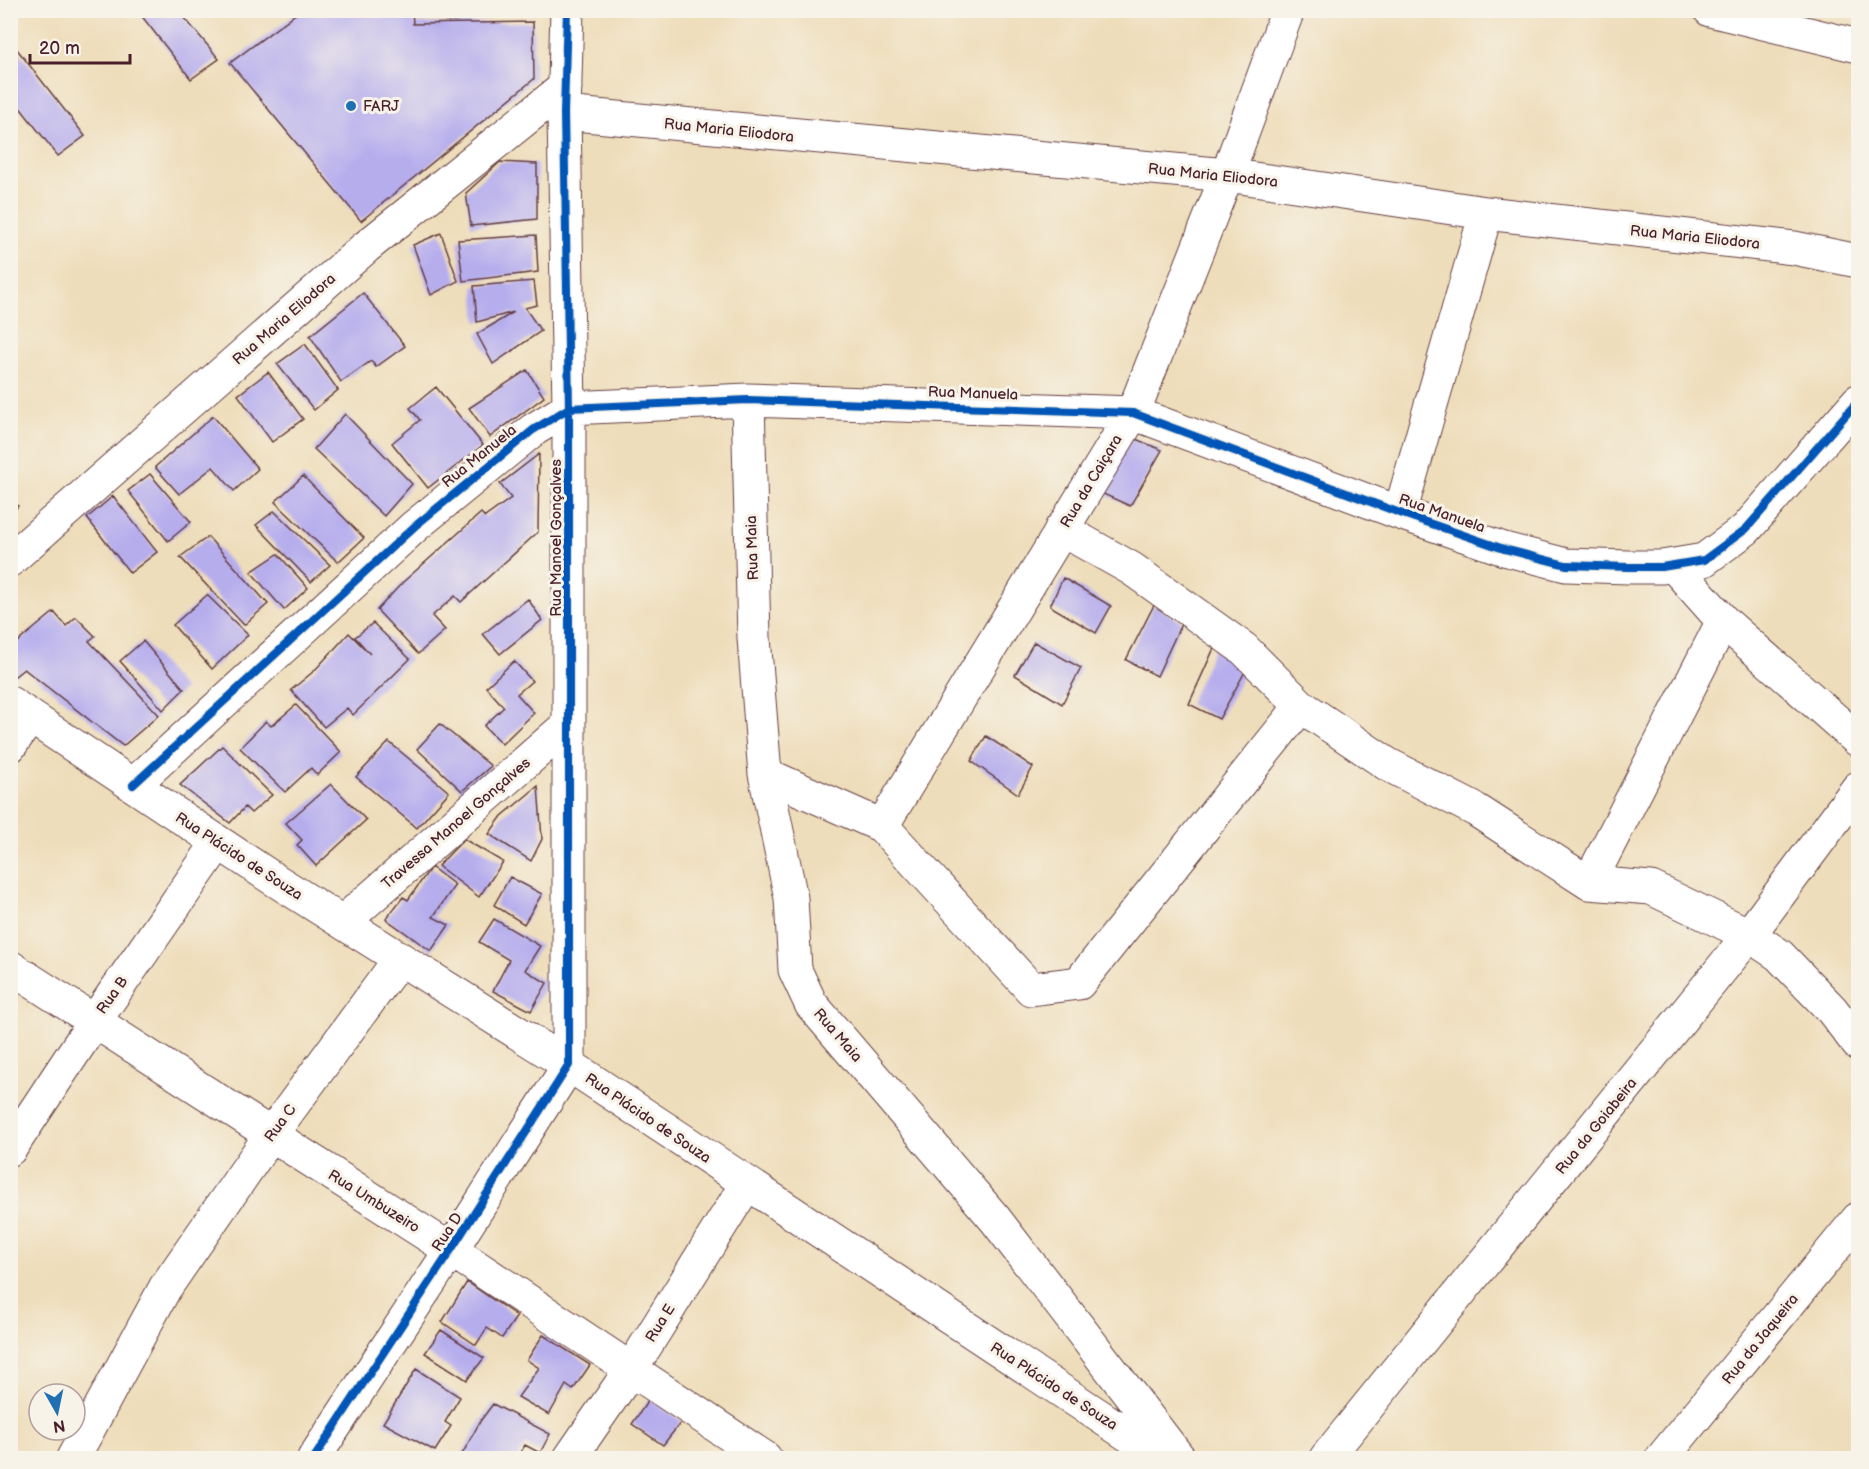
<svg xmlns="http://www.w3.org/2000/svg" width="1869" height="1469" font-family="'Balsamiq Sans',sans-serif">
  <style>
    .building { fill: #b6aded }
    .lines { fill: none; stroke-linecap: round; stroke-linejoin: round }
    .minor-casing { stroke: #633c40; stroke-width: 35 }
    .minor { stroke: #fff; stroke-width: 33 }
    .cycleway-casing { stroke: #f7f3e8; stroke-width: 11 }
    .cycleway { stroke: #0057b8; stroke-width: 8 }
    .poi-dot { fill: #1f6fb2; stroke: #f7f3e8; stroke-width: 2 }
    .labels { text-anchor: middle; stroke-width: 6; stroke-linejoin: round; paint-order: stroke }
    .poi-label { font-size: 15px; fill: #4a1f2b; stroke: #f7f3e8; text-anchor: start }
    .street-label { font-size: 15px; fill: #4a1f2b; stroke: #f7f3e8 }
  </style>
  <rect width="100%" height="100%" fill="#f7f3e8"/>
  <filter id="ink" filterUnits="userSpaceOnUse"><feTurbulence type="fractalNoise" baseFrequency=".0167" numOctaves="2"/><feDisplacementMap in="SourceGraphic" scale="12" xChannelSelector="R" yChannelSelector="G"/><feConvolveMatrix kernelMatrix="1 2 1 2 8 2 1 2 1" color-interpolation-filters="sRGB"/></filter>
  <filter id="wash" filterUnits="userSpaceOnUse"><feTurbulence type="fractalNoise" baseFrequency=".008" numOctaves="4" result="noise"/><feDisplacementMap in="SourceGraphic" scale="24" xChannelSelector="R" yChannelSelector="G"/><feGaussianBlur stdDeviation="1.35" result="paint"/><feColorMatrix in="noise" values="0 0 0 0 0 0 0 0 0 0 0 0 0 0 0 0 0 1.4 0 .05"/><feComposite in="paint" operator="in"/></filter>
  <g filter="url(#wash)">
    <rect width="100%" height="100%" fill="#eeddba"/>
    <g id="blocks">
      <path class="building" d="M137,10H178L219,59L191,79Z
        M301,10H412L413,24L533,22L534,79L361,221L230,63Z
        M462,10H535V14H462Z
        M16,48L85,136L58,156L10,95V51Z
        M500,162L537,164V219L471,226L466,193Z
        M441,233L458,281L431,295L413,245Z
        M536,235L538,272L463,281L458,240Z
        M534,281L537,305L525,308L541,331L493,364L477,334L514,312L477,322L474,286Z
        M363,293L405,346L376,367L371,361L341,382L310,336Z
        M305,344L338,390L314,410L277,364Z
        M527,370L544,397L490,437L469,408Z
        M268,372L303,419L272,442L238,395Z
        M436,387L483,445L428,488L392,443L420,420L410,408Z
        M345,414L412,484L384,516L314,449Z
        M213,416L258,469L234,491L213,467L179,494L155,467Z
        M1131,437L1162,450L1130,506L1101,493Z
        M539,454L538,532L461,602L455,596L432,616L445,630L418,654L377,610L403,582L481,513L485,517L511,498L500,484Z
        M150,474L191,522L168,541L128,491Z
        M303,476L364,538L338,562L275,502Z
        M113,496L157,552L130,573L87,518Z
        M10,501L18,506L10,516Z
        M274,511L330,565L311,582L256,525Z
        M208,537L268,604L244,625L180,557Z
        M278,554L308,588L284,610L251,572Z
        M1063,578L1111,606L1096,633L1050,606Z
        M207,595L248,635L212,669L173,625Z
        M528,599L542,620L500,654L483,634Z
        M1154,605L1182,622L1157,676L1126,660Z
        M54,612L66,626L76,617L95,636L89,641L159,715L123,746L24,669L15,676L10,672V648Z
        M373,623L410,659L353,715L347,708L324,727L291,690L314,671L349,633L370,654L355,637Z
        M143,641L184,689L163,710L120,661Z
        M1034,642L1081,668L1062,704L1015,675Z
        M1215,646L1247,668L1219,719L1189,704Z
        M514,661L532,681L517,694L534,713L502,744L484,726L504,707L486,687Z
        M296,705L341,752L317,775L311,768L285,792L240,748L266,721L271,726Z
        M440,724L491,766L462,791L417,749Z
        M986,736L1033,767L1018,794L971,761Z
        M389,742L449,792L417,828L356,777Z
        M222,746L272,795L251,813L245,807L230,823L180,785Z
        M331,784L366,820L316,866L297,845L302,840L286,823Z
        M538,786L542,839L531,861L489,834L502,816Z
        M464,839L503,862L479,897L438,866Z
        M431,867L455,885L433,917L449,925L431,951L386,919L403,897L408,900Z
        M510,877L542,894L524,924L494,905Z
        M494,919L540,946L525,970L547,983L531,1011L493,991L509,960L479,942Z
        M467,1282L517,1316L502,1338L487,1328L476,1345L442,1322Z
        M441,1330L484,1358L467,1380L425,1353Z
        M543,1335L590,1365L573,1390L566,1385L549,1415L518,1397L539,1368L527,1360Z
        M416,1369L460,1397L445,1422L451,1426L435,1451L383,1423Z
        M649,1399L682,1421L663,1445L632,1424Z
        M493,1404L550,1434L540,1453L525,1445L517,1458H460L481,1420Z"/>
    </g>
  </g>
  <g filter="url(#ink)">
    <use href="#blocks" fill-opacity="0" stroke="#633c40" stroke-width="1.5"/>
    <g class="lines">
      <defs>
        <path id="minor" d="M1710,10L1858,46
          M564,113L1227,175L1486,213L1794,248L1858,261
          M748,400L754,638L765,774L791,898L795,970L811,1004L995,1219L1179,1458
          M1400,513L1486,213
          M1061,529L1132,569L1244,649L1301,706L1387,764L1476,810L1589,883L1651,888L1749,935L1779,955L1832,1010L1858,1044
          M10,560L366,247L565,87
          M1674,566L1723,621L1858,740
          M10,703L272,878L569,1065L1163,1458
          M10,746L30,717
          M765,774L882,826L1031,989L1079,983L1301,706
          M133,785L415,526L533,430L569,408L748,400L1133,413L1400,513L1504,549L1566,565L1628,567H1662L1704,560L1746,529L1858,401
          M882,826L1133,413L1227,175L1288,10
          M1589,883L1723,621
          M343,922L569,724
          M10,967L451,1250L765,1458
          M10,1149L94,1022L218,843
          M73,1458L165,1288L270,1136L399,960
          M314,1458L451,1250L569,1065V408L564,113L567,10
          M570,1458L630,1371L746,1185
          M1326,1458L1749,935L1858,788
          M1662,1458L1858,1219"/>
      </defs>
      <use href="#minor" class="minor-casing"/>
      <use href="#minor" class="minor"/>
      <defs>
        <path id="cycleway" d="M133,785L415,526L533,430L569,408L748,400L1133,413L1400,513L1504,549L1566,565L1628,567H1662L1704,560L1746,529L1858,401
          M314,1458L451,1250L569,1065V408L564,113L567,10"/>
      </defs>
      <use href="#cycleway" class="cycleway-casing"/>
      <use href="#cycleway" class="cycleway"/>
    </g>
  </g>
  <circle class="poi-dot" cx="351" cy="106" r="6"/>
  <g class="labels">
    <g class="poi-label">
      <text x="363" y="111">FARJ</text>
    </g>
    <g class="street-label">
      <text transform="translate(729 130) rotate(6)" y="5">Rua Maria Eliodora</text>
      <text transform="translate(1213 175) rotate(6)" y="5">Rua Maria Eliodora</text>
      <text transform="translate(1695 237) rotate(6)" y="5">Rua Maria Eliodora</text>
      <text transform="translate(284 319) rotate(-41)" y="5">Rua Maria Eliodora</text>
      <text transform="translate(973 393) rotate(2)" y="5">Rua Manuela</text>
      <text transform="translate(479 456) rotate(-39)" y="5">Rua Manuela</text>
      <text transform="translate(1091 481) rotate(-59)" y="5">Rua da Caiçara</text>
      <text transform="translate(1442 513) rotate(19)" y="5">Rua Manuela</text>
      <text transform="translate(556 538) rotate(-90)" y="5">Rua Manoel Gonçalves</text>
      <text transform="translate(752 548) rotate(-92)" y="5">Rua Maia</text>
      <text transform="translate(456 823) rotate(-41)" y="5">Travessa Manoel Gonçalves</text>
      <text transform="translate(239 856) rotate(33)" y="5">Rua Plácido de Souza</text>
      <text transform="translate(112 995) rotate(-55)" y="5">Rua B</text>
      <text transform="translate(838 1035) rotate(49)" y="5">Rua Maia</text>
      <text transform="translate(648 1118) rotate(34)" y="5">Rua Plácido de Souza</text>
      <text transform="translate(280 1123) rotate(-54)" y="5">Rua C</text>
      <text transform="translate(1596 1126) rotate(-51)" y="5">Rua da Goiabeira</text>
      <text transform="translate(374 1201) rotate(32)" y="5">Rua Umbuzeiro</text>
      <text transform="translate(447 1232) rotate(-57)" y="5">Rua D</text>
      <text transform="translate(660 1323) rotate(-58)" y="5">Rua E</text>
      <text transform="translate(1760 1339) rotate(-51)" y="5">Rua da Jaqueira</text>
      <text transform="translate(1054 1386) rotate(33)" y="5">Rua Plácido de Souza</text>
    </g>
  </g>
  <rect width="1869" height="1469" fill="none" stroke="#f7f3e8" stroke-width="36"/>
  <g transform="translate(57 1412) rotate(171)"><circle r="28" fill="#f7f3e8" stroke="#b29e9c" stroke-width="1.5"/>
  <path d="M0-4.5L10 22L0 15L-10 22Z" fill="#1f6fb2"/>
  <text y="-9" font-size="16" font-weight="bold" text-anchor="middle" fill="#4a1f2b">N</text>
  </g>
  <path d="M30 54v9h100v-9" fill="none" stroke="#4a1f2b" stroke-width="3"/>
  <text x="39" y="54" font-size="18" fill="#4a1f2b" stroke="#f7f3e8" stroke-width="4.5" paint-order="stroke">20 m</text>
</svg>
